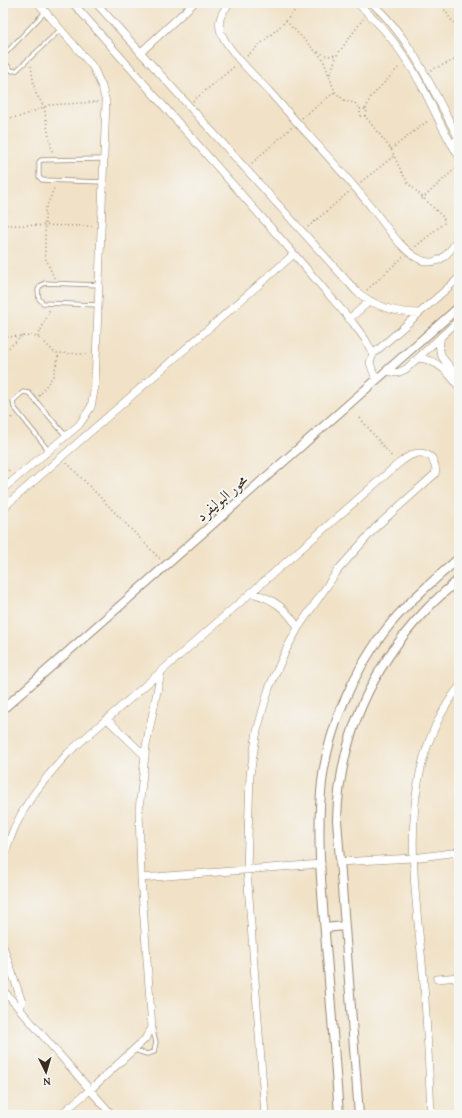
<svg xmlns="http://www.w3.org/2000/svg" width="462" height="1118" font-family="'Gentium Book Plus',Amiri,serif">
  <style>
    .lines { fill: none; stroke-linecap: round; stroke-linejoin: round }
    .service-casing { stroke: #968672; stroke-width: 5 }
    .minor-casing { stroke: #968672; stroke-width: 8 }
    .tertiary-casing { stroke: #968672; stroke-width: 10 }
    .path { stroke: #968672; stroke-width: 1.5; stroke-dasharray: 1 3; stroke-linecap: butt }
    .service { stroke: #fff; stroke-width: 3.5 }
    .minor { stroke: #fff; stroke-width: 7 }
    .tertiary { stroke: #fff; stroke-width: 8 }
    .labels { text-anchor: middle; stroke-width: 4; stroke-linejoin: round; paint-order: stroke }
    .street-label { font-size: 15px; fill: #3b2a1e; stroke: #f6f6f2 }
  </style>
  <rect width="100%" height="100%" fill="#f6f6f2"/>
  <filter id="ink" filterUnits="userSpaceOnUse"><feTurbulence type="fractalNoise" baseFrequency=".025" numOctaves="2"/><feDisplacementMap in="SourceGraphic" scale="8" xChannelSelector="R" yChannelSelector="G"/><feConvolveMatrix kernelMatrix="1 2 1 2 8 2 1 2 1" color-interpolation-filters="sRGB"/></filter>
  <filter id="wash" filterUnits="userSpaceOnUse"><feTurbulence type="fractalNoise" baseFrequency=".012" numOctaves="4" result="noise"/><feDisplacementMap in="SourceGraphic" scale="16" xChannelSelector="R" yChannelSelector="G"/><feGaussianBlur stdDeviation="0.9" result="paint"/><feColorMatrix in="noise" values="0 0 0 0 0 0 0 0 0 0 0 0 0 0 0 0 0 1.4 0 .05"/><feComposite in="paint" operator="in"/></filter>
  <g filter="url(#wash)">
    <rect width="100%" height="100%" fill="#f1e2c7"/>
  </g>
  <g filter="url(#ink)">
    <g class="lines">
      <defs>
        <path id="service" d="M3,56L45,12
          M3,60L12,71L17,70L61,29
          M103,182L42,180L39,177V162L41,160L103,159
          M98,305L43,303L39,299L38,290L40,286L45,283L99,285
          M49,451L14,407L13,401L23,392L29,393L66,436
          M134,1050L147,1054L154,1052L156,1042L152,1028"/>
        <path id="minor" d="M73,3L294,254L353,323L365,339L373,354
          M96,3L356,291C374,306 396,313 419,313
          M231,3C221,11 216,23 222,35C232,55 254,75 269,91C303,130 339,167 372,208C385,224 404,255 424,261C441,266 451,250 459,238
          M357,3C384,26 406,56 423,88C435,111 444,134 459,156
          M372,3C414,42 432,90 459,139L451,144
          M140,53L194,3
          M349,319L370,301
          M441,337C435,355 447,364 459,376
          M418,358C438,360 448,372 459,387
          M387,371L397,373L406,369L459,320
          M376,380L370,363L373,354L459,278
          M3,489L79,425L91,407L95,386L106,102L102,87L93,67L38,3
          M3,508L294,254
          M251,593C273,598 287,609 298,628
          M107,719L145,756
          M3,859C17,812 36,788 68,753L398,464C408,456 420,447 432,458L436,469L435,474L376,527L338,570L298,628L287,648L269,688L263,709L257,731L250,775L247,870L265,1115
          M339,862L413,858L459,852
          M141,878L321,864
          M3,946L22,1002L19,1007
          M437,979L459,977
          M3,990L112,1115
          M60,1115L90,1090L145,1039L152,1028L141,878L139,810L146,746L161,672
          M431,1115C429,1068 427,1020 423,973C414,876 395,769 459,687"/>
        <path id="tertiary" d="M3,709L459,307
          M325,928L344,926
          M339,1115C335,1059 331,1002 326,946C322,892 316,836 322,782C328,730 352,674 384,632C405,604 433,581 459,558
          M359,1115L337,820C339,741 370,669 424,612C435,600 447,590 459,579"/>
      </defs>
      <use href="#service" class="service-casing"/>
      <use href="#minor" class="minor-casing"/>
      <use href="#tertiary" class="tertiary-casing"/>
      <path class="path" d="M440,3L452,21L459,26
        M286,21L323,59L335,92L345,101L355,103L360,109
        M318,52L327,56L337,55
        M247,56L286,21L301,3
        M31,66L35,92L44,107L49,137L53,154
        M431,70L459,58
        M330,74L337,55L363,19
        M193,101L235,66
        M366,109L370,98L400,66
        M365,116L367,111L364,109H360V116H365L391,149L401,171L408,183L444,218V223L415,247
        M3,118L19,117L49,105L98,102
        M302,118L335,92
        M391,149L429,120
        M252,163L292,127
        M3,166L5,119
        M361,182L394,156
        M422,199L459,165
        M3,225L93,226
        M308,227L349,192
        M54,278L45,257V210L55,186
        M367,290L403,257
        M3,337L34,336L42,340L55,353L88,354
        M38,337L50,309
        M3,353L22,336
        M39,396L53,376L59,354
        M360,418L393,458
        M3,419L15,417
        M67,463L160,559
        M3,464L11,473"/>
      <use href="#service" class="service"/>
      <use href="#minor" class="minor"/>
      <use href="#tertiary" class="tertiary"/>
    </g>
  </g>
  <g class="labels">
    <g class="street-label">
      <text transform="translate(222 498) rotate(-41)" y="5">محور البوليفرد</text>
    </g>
  </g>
  <rect width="462" height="1118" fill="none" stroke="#f6f6f2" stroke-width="16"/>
  <g transform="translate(46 1072) rotate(175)" stroke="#f6f6f2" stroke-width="3" paint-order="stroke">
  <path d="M0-3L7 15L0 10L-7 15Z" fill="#3b2a1e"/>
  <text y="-6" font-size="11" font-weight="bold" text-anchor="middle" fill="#3b2a1e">N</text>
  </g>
</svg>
